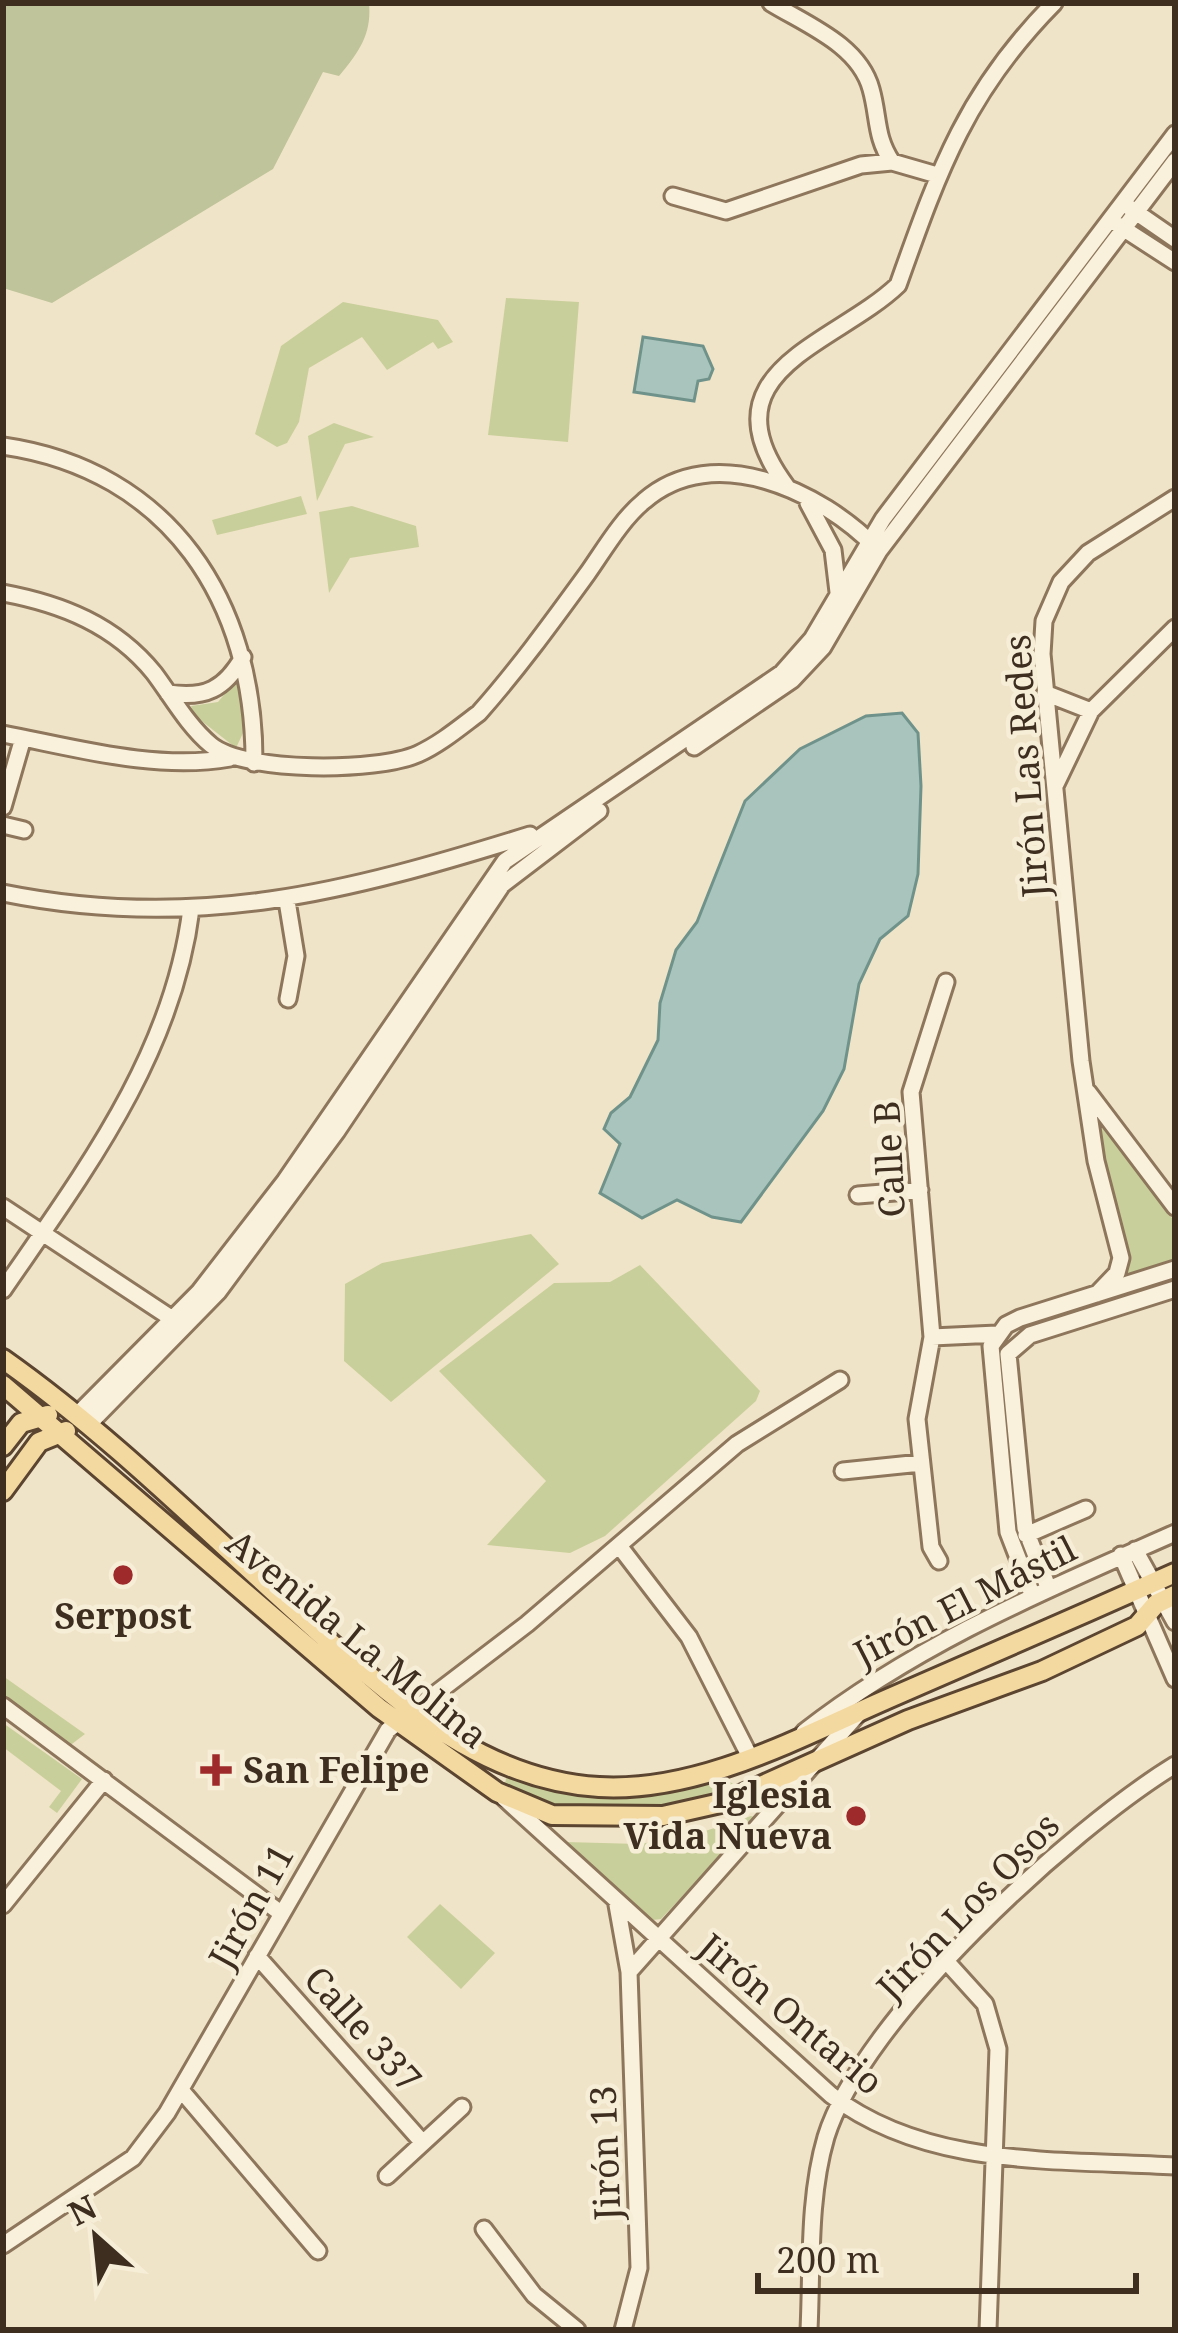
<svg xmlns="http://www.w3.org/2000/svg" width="1178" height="2333" font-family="'Noto Serif',serif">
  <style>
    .green { fill: #c9cf9b }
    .cemetery { fill: #bfc49a }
    .water { fill: #a9c4bc; stroke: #6f938a; stroke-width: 3 }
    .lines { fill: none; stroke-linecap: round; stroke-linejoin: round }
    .minor-casing { stroke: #8d765c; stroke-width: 21 }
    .major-casing { stroke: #5b4430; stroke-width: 24 }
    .minor { stroke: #faf1dc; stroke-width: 15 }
    .major { stroke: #f3d9a0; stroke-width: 18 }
    .poi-dot { fill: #9e2a2b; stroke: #f7eed8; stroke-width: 4.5 }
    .labels { text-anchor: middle; stroke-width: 9; stroke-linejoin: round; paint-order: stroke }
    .street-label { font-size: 36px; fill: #3d2e20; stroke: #f7eed8 }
    .poi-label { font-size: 36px; font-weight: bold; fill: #3d2e20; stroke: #f7eed8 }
  </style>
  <rect width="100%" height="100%" fill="#f0e4c8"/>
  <path class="green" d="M506,298L579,302L568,442L488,435Z
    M343,302L438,320L453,342L438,349L433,342L387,370L362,337L309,368L299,422L287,443L277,447L255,434L281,346Z
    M334,423L374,437L345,444L317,501L308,436Z
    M301,496L307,514L217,535L212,520Z
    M352,506L416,526L419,547L350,558L329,593L319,512Z
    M237,679L243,683V733L236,748L194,715L191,706L218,702Z
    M1093,1115L1175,1222V1261L1120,1279C1130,1241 1102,1159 1093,1115Z
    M531,1234L559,1264L391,1402L344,1361L345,1284L382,1263Z
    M640,1265L760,1391L756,1401L605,1536L570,1553L487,1545L546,1481L439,1371L554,1283L610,1282Z
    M3,1676L85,1734L68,1747L3,1700Z
    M3,1723L82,1779L57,1813L49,1807L61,1791L3,1747Z
    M723,1776L733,1784C721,1788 711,1797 699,1800C649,1816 547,1818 505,1785L506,1778C583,1797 649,1805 723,1776Z
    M751,1816L756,1818L661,1919L653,1920L565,1842L640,1844L696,1834Z
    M440,1904L495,1953L461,1989L407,1937Z"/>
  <path class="cemetery" d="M3,3H369C372,35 358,53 339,76L323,72L273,169L52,303L3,288Z"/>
  <path class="water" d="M643,337L703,346L713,369L709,379L698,381L694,401L634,392Z
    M902,713L918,733L921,786L918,874L908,916L880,939L859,984L844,1069L823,1111L741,1222L712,1217L677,1200L642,1218L600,1193L620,1144L604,1129L611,1113L630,1097L658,1040L660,1003L676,950L697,922L745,801L800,749L866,716Z"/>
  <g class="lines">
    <defs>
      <path id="minor" d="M771,3C807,25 859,45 871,89C879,117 875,137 892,162L937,175
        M673,196L726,211L861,165L892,162
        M1130,208L1175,239
        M1118,225L1175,262
        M3,446C170,470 255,602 254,763
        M787,487C700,371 835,345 898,285C939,170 966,92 1054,3
        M808,503L833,550L838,592
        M3,593C62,604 115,625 154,673C172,697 188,726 211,745C245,773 377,772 418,754C440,744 459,728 479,713C518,669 552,622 587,574C604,550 621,520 644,501C714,440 822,492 876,548
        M168,693C205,699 225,689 243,657
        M1045,693L1091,711
        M3,734C76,748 156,771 230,758
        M694,747L792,680L823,647L879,551L1175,161
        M1056,784L1091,711L1175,628
        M3,807L23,738
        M3,825L24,830
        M3,893C196,932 347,892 530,835
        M287,901L296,956L288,999
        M1088,1092L1175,1207
        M858,1195L920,1190
        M3,1207L174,1320
        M3,1290C84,1172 173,1055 191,909
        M1097,1294L1117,1273L1121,1258L1096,1161L1081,1061L1042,654L1044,621L1061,582L1088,553L1175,498
        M932,1337L997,1334
        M76,1416L199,1292L285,1181L505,861L782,673L812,639L883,519L1175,134
        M88,1425L218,1292L337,1131L502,885L599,811
        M843,1471L921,1463
        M1026,1535L1086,1509
        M620,1547L689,1637L750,1757
        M1135,1550L1175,1622
        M1121,1555L1175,1679
        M939,1561L931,1547L917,1419L932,1337L911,1092L946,982
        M1048,1587L1025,1528L1008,1354L1030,1335L1175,1289
        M1032,1594L1008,1532L991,1346L1006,1325L1020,1318L1175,1269
        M3,1706L282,1914
        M804,1732C918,1643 1044,1591 1175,1533
        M504,1798L831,2095C928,2169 1059,2159 1175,2166
        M3,1905L104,1780
        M617,1905L629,1972L639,2268L623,2330
        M257,1956L423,2143
        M947,1962L985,2004L998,2049L988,2330
        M629,1972L858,1714
        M181,2090L318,2251
        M387,2176L462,2107
        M484,2229L534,2295L577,2330
        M3,2245L133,2158L167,2113L388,1730L527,1624L737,1444L840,1380
        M809,2330C812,2267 808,2198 826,2137C863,2018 1069,1830 1175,1765"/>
      <path id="major" d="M3,1359C149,1462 268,1598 409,1708C464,1750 529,1783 599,1787C700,1793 802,1736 892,1697C987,1656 1081,1615 1175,1573
        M3,1385L379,1708L497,1792L552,1815L663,1816L725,1802L908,1720L1042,1671L1137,1626L1156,1604L1175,1595
        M3,1446L21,1423L48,1415
        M3,1491L39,1442L66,1431"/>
    </defs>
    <use href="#minor" class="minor-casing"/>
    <use href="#major" class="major-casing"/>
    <use href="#minor" class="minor"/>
    <use href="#major" class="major"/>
  </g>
  <g class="poi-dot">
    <circle cx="123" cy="1575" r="12"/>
    <path d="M210 1752h12v12h12v12h-12v12h-12v-12h-12v-12h12z"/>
    <circle cx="856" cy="1816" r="12"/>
  </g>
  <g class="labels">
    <g class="street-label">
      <text transform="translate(1026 766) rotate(-94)" y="13">Jirón Las Redes</text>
      <text transform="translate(889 1159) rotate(-93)" y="13">Calle B</text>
      <text transform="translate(965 1601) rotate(-27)" y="13">Jirón El Mástil</text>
      <text transform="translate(357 1639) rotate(39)" y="13">Avenida La Molina</text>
      <text transform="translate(251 1906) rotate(-61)" y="13">Jirón 11</text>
      <text transform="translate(968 1906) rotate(-46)" y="13">Jirón Los Osos</text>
      <text transform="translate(791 2014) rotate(40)" y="13">Jirón Ontario</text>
      <text transform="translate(363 2029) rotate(48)" y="13">Calle 337</text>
      <text transform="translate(605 2153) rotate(-92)" y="13">Jirón 13</text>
    </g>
    <g class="poi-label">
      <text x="123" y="1629">Serpost</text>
      <text x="243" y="1783" text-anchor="start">San Felipe</text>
      <text x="832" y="1808" text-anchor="end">Iglesia<tspan x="832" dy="41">Vida Nueva</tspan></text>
    </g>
  </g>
  <rect width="1178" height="2333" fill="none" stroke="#3d2e20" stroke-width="12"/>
  <g transform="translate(96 2237) rotate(333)" stroke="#f7eed8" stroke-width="9" paint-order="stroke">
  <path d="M0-9L21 45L0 30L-21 45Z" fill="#3d2e20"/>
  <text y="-18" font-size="33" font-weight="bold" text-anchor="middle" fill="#3d2e20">N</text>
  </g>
  <path d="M758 2273v18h378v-18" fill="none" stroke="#3d2e20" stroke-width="6"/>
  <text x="776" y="2273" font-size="36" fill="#3d2e20" stroke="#f7eed8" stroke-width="9" paint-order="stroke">200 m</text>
</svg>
